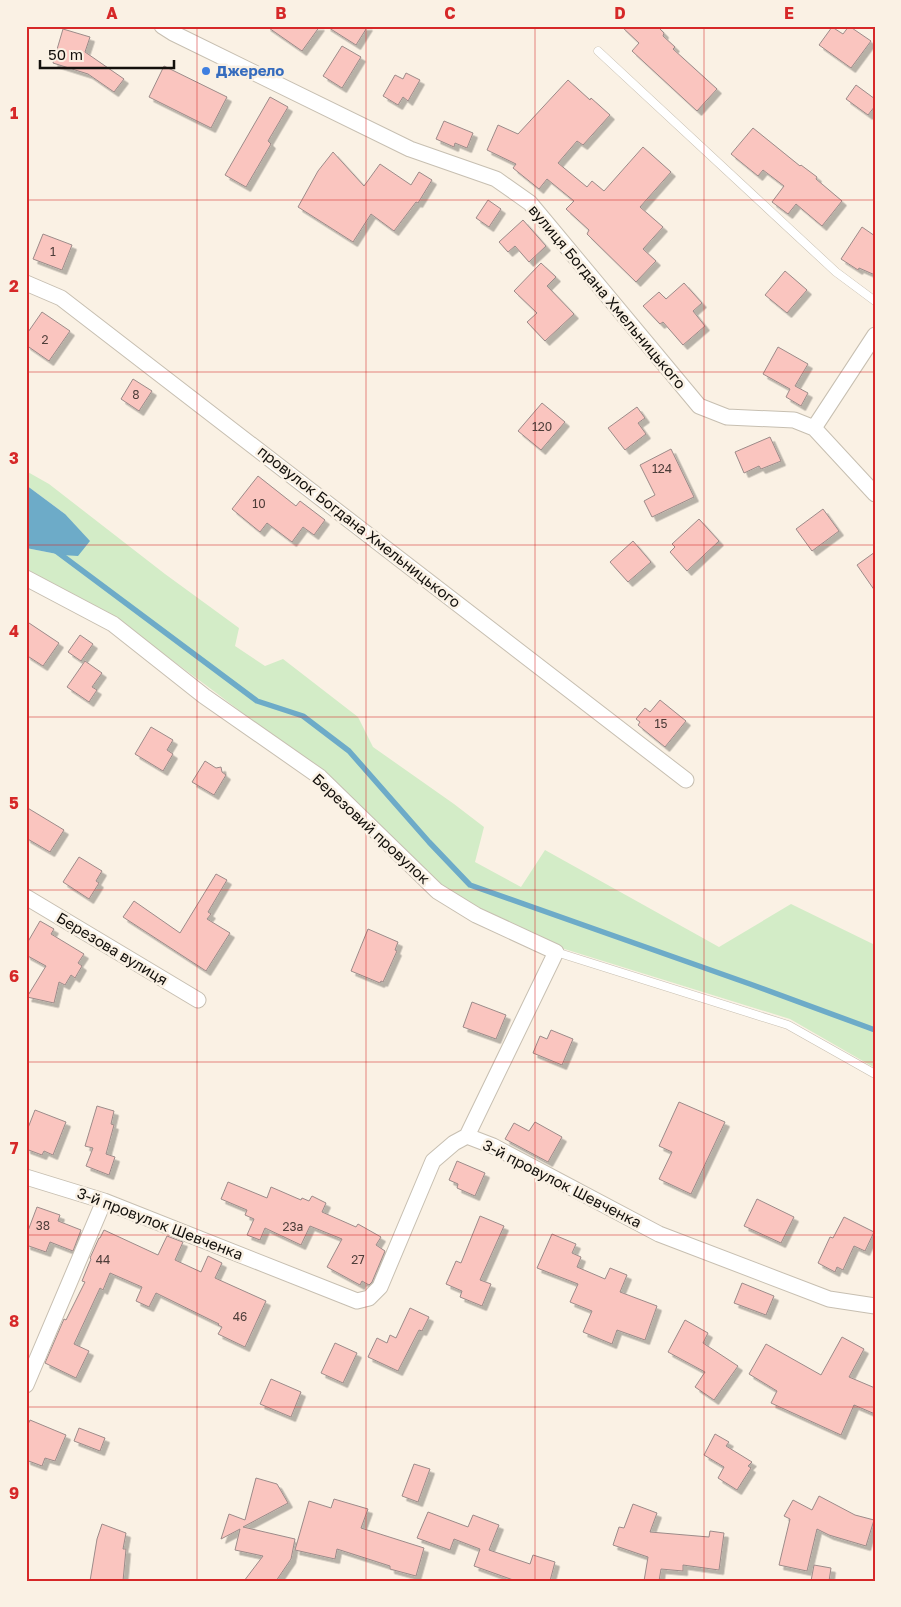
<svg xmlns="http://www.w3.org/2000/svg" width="901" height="1607" font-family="'Golos Text',sans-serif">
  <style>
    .green { fill: #d3ecc7 }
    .water { fill: #6dabc8 }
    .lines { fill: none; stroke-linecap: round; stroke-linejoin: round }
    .stream { stroke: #6dabc8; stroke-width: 5.5 }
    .building { fill: #fac5bf; stroke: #9c8b89; filter: url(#shadow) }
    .service-casing { stroke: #c7bfb1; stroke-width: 9 }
    .minor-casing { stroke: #c7bfb1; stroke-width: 17 }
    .service { stroke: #fff; stroke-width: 8 }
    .minor { stroke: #fff; stroke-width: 15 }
    .grid { fill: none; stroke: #d62828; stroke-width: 1; stroke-opacity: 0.55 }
    .shop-dot { fill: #3f7fe0; stroke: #faf1e4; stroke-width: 2 }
    .labels { text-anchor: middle; stroke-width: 5; stroke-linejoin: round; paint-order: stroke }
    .number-label { font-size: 12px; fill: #4d3d39 }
    .shop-label { font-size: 15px; font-weight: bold; fill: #366cbe; stroke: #faf1e4; text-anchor: start }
    .street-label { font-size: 15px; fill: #13100c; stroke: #faf1e4 }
    .neatline { fill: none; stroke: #d62828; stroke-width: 2 }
    .grid-label { font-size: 16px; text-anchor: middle; font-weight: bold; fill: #d62828 }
  </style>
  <defs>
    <filter id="shadow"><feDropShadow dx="4.5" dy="4.5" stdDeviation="0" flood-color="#0004"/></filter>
  </defs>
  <rect width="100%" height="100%" fill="#faf1e4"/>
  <path class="green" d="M26,471L49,484L165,574L239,628L235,646L265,666L283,659L358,717L373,747L454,804L484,827L475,862L521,887L545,850L719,947L791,904L875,945V1068L790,1019L558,947L478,911L440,888L323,774L211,689L115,618L26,570V548L62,555L65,514L26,485Z"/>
  <path class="water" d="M26,485L65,514L90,541L78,556L62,555L26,548Z"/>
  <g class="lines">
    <path class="stream" d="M56,551L257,701L303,716L349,751L429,842L470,885L750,984L875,1030"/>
  </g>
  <path class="building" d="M266,26H320L302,51Z
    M326,26H368L356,45Z
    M621,26H657L664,33L663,36L675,47L673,49L717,89L697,111L632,51L639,43Z
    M849,26L871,41L851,68L819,45L832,27L843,34Z
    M63,29L90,37L85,52L124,79L114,92L88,74L53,63Z
    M342,46L361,57L342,88L323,76Z
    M164,66L227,97L211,128L149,97Z
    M406,73L420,80L408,101L403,97L398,105L383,96L395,75L403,79Z
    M568,80L590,100L591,98L610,115L583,145L577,141L558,163L587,187L592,181L604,191L643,147L671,172L640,207L663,227L643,249L656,261L636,282L587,234L589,230L566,209L574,201L547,179L539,189L513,168L516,164L487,150L498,125L518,134Z
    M856,85L875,99V106L868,115L846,99Z
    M270,97L288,107L268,141L271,144L246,187L225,175Z
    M444,121L473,133L467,148L455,143L454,147L436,139Z
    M753,128L800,166L801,165L817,177L816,179L842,201L822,226L796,204L788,214L772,202L784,186L763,170L758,176L731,154Z
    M333,152L364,186L380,164L411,185L419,172L432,180L418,203L416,202L394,231L371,214L353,242L298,207L318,171Z
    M488,200L501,209L489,227L476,218Z
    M523,220L546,246L529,262L515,246L508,252L499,242Z
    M862,227L875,236V275L859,268L858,270L841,259Z
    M43,234L72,245L62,270L33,259Z
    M541,263L556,277L547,286L574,314L545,341L527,322L537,313L514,291Z
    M785,271L807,290L787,313L765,295Z
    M684,283L702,303L693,311L705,326L683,345L663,322L660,324L643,306L659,292L666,299Z
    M42,312L70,331L49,361L26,345V335Z
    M778,347L808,364L795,386L808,393L801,406L786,397L790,389L763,374Z
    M133,379L152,391L139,411L121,399Z
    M542,403L565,422L541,450L518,431Z
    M637,407L645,418L638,423L646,434L625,450L608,428Z
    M770,437L781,461L761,469L759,466L744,473L735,452Z
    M671,449L694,497L652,517L644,501L655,495L640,465Z
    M258,476L296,506L300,501L325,520L314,535L303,527L292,542L267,523L260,532L232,509Z
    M823,509L839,531L812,551L796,529Z
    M699,519L719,541L687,571L670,552L675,547L672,544Z
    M633,541L651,562L628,582L610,562Z
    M875,552V591L857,565Z
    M26,621L59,643L43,666L26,655Z
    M80,635L93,644L81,661L68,652Z
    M85,661L102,673L92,687L97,690L89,702L67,687Z
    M660,700L686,721L665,747L638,725L640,722L636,719L645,708L650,712Z
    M151,727L173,740L167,750L173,754L163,771L135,754Z
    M205,761L216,768L221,767L222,772L226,775L214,795L192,782Z
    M26,807L64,830L50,852L26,838Z
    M79,857L102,871L96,881L99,883L89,899L63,882Z
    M216,874L227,880L208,912L211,914L207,919L230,933L206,971L123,917L134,901L180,933Z
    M40,921L54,929L51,934L84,954L78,963L82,966L75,978L71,975L65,985L59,982L54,1003L27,997L46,966L26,955V945Z
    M368,929L398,942L395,950L397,951L383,982L381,981L380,983L351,971Z
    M472,1002L506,1015L496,1039L463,1027Z
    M551,1030L573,1039L562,1065L533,1053L540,1036L547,1039Z
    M679,1102L725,1122L691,1194L659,1179L672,1152L659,1146Z
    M97,1106L114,1111L111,1124L114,1125L106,1154L115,1157L109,1175L86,1166L93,1148L85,1146Z
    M35,1110L66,1122L53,1155L44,1151L42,1155L26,1149V1133Z
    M535,1122L562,1137L548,1162L505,1139L514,1123L529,1131Z
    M457,1161L485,1173L475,1196L457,1188L458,1184L449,1180Z
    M228,1182L267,1198L271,1187L301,1200L302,1198L309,1201L312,1196L326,1203L322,1212L356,1227L358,1224L381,1237L376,1245L385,1251L372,1282L369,1285L362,1281L360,1285L327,1267L342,1239L310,1226L301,1245L265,1228L260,1240L247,1235L254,1219L245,1215L247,1210L221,1199Z
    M757,1199L794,1217L781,1243L744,1226Z
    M37,1207L60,1215L58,1221L81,1230L73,1251L50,1242L46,1252L26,1245V1236Z
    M480,1216L504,1226L480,1280L491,1284L482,1306L460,1297L462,1291L446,1284L456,1261L461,1263Z
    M844,1217L874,1232L865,1251L854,1246L843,1270L837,1267L835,1272L818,1263L830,1237L833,1238Z
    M104,1230L158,1255L167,1236L180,1241L183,1242L175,1260L201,1272L208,1256L222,1263L215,1278L266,1301L245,1347L218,1334L222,1327L218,1325L219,1324L156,1293L149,1307L136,1301L142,1287L110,1273L103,1290L100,1288L74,1344L89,1351L76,1378L45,1363L64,1319L66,1320L85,1282L82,1281L91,1259L90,1258L99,1238H100Z
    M552,1234L576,1244L572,1253L581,1257L577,1267L605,1279L610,1268L627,1275L620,1292L657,1306L645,1340L617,1330L612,1344L583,1332L592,1311L570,1302L578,1284L537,1268Z
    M742,1283L774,1296L766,1315L734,1303Z
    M410,1308L429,1317L422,1331L419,1330L398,1371L368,1357L377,1338L387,1343L390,1335L396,1338Z
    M685,1320L708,1333L703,1343L738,1366L714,1400L695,1387L705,1372L668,1352Z
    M842,1337L864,1349L849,1377L875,1388V1414L854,1405L841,1435L771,1403L777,1391L749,1374L766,1344L821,1375Z
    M335,1343L357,1353L343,1383L321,1373Z
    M271,1379L301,1392L291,1417L260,1404Z
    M30,1420L66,1435L55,1461L45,1458L42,1466L26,1460V1429Z
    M79,1428L105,1438L100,1451L74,1441Z
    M715,1434L729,1442L726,1446L752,1462L748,1466L751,1468L737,1490L718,1478L724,1467L704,1455Z
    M414,1464L430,1469L418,1502L402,1496Z
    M256,1478L277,1484L288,1503L243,1527L295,1539L291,1559L276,1581H244L263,1556L235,1550L240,1529L221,1539L229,1514L245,1520Z
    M819,1496L855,1515L874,1520L866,1546L829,1535L817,1529L807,1571L779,1565L790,1519L784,1516L793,1500L812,1510Z
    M334,1499L368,1509L361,1528L424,1548L416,1576L390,1569V1566L337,1549L335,1559L295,1550L309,1501L331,1508Z
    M633,1504L657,1513L650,1532L709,1537L710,1531L724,1533L719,1570L683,1565V1571L661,1569L659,1581H644L648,1557L613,1545L619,1527L624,1528Z
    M428,1512L468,1527L473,1515L499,1525L489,1550L530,1564L533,1555L555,1562L550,1581H516L474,1566L480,1549L454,1539L450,1550L417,1538Z
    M102,1524L126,1533L123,1549H126L123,1581H90L97,1539Z
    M814,1565L831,1568L829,1581H811Z"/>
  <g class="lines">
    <defs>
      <path id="service" d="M598,51L836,272L875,301
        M556,952L788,1025L875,1074"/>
      <path id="minor" d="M162,26L173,33L410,149L496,179L530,203L699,406L727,417L794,420L814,428L875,494
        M26,283L61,298L686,780
        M814,428L875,335
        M26,578L113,624L204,696L320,777L437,891L476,915L556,952L467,1136
        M26,897L198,1000
        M26,1177L104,1201L357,1301L369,1298L380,1287L433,1161L454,1143L467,1136L493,1146L659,1234L829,1299L875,1306
        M26,1385L104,1201"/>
    </defs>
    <use href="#service" class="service-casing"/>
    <use href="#minor" class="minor-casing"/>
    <use href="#service" class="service"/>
    <use href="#minor" class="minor"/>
  </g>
  <path class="grid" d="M197,26V1581M366,26V1581M535,26V1581M704,26V1581M26,200H875M26,372H875M26,545H875M26,717H875M26,890H875M26,1062H875M26,1235H875M26,1407H875"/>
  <circle class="shop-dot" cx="206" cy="71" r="5"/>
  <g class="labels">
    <g class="number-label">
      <text x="53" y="256">1</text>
      <text x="45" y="344">2</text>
      <text x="136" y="399">8</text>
      <text x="542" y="431">120</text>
      <text x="662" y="473">124</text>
      <text x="259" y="508">10</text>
      <text x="661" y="728">15</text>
      <text x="43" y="1230">38</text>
      <text x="293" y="1231">23а</text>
      <text x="103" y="1264">44</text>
      <text x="358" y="1264">27</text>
      <text x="240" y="1321">46</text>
    </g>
    <g class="shop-label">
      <text x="216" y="76">Джерело</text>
    </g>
    <g class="street-label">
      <text transform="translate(607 297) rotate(50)" y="5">вулиця Богдана Хмельницького</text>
      <text transform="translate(359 527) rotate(38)" y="5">провулок Богдана Хмельницького</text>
      <text transform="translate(371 829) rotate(43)" y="5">Березовий провулок</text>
      <text transform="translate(112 949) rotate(31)" y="5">Березова вулиця</text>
      <text transform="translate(562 1184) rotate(27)" y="5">3-й провулок Шевченка</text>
      <text transform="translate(160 1224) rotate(21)" y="5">3-й провулок Шевченка</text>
    </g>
  </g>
  <rect width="901" height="1607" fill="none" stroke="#faf1e4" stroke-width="55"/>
  <path d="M40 60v8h134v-8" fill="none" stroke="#13100c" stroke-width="2.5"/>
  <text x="48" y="60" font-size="15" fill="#13100c" stroke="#faf1e4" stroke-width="4" paint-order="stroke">50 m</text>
  <rect x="28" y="28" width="846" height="1552" class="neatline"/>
  <g class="grid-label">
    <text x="112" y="19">A</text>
    <text x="281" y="19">B</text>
    <text x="450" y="19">C</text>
    <text x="620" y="19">D</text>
    <text x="789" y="19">E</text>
    <text x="14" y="119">1</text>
    <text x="14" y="292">2</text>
    <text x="14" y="464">3</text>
    <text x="14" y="637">4</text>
    <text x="14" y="809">5</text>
    <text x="14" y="982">6</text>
    <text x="14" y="1154">7</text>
    <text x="14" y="1327">8</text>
    <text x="14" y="1499">9</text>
  </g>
</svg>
